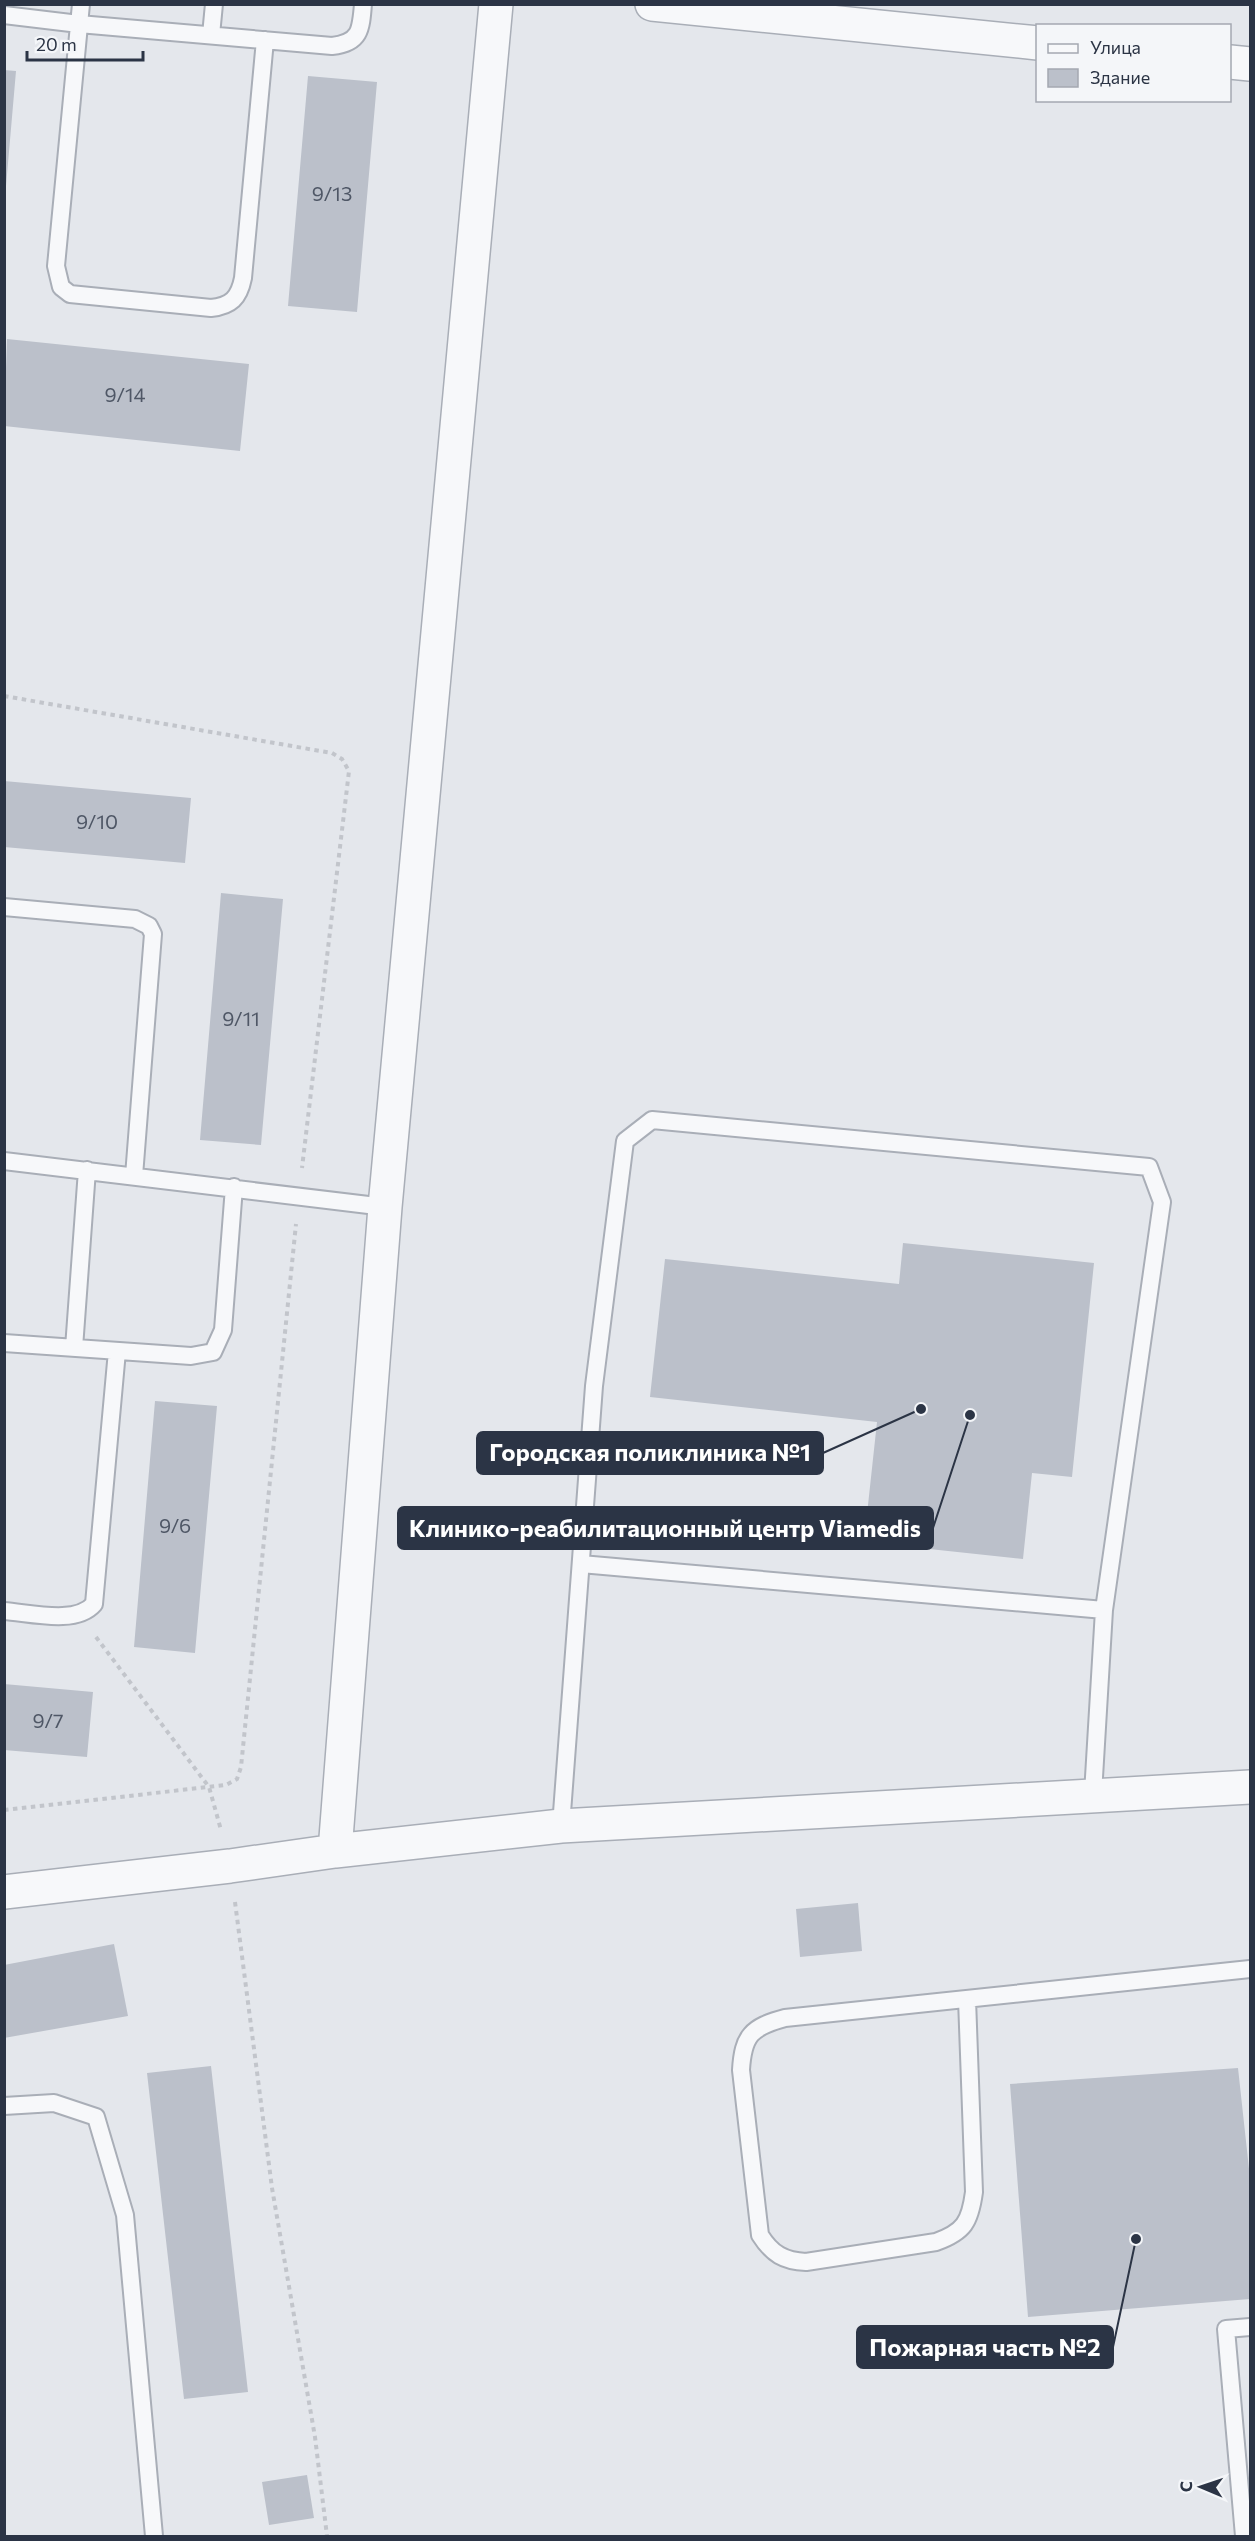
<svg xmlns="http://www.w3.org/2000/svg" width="1255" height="2541" font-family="Commissioner,sans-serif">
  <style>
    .building { fill: #bbc0ca }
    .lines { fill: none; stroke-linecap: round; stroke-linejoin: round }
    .lane-casing { stroke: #a9aeb7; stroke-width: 20 }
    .street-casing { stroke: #a9aeb7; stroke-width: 36 }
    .path { stroke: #c2c5cb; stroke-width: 4; stroke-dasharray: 4.5 4.5; stroke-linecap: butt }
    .lane { stroke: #f7f8fa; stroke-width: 16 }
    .street { stroke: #f7f8fa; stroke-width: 33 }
    .labels { text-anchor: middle; stroke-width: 4.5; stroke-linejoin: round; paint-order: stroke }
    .number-label { font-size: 20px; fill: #4f5766 }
    .leader { fill: none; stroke: #2b3445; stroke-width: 2 }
    .callout-dot { fill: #2b3445; stroke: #f4f6f9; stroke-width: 2 }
    .callout { fill: #2b3445; stroke: #2b3445; stroke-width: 2 }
    .callout-label { font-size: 24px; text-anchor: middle; font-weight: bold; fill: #fff }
  </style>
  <rect width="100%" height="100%" fill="#e4e7ec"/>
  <path class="building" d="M4,70L16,71L6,186H4Z
    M308,76L377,82L357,312L288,306Z
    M7,339L249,364L240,451L4,426Z
    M4,781L191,798L185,863L4,847Z
    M221,893L283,899L261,1145L200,1140Z
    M903,1243L1094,1263L1072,1477L1032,1473L1023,1559L864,1542L877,1422L650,1397L665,1259L899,1284Z
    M155,1401L217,1406L195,1653L134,1647Z
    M4,1684L93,1692L87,1757L4,1750Z
    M858,1903L862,1951L800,1957L796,1909Z
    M114,1944L128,2016L4,2038V1965Z
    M211,2066L248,2392L184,2399L147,2073Z
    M1238,2068L1250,2178V2299L1028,2317L1010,2084Z
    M307,2475L314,2518L269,2525L262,2482Z"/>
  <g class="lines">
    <defs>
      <path id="lane" d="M81,4L56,266L61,287L70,294L211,308C231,306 239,298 243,278L265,40
        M4,15L79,24L332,46C360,43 361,30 363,4
        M211,35L214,4
        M4,907L135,919L149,926L153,934L134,1176
        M4,1161L385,1207
        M4,1343L191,1356L213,1352L223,1330L234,1187
        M74,1348L87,1170
        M581,1564L1104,1610
        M4,1611C31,1613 76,1625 94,1604L117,1351
        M561,1826L594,1386L625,1141L652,1120L1149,1167L1162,1202L1104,1610L1093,1794
        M967,1999L974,2192C970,2222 964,2232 936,2242L806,2262C784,2261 772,2254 760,2235L741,2070C743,2036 751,2027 785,2018L1250,1969
        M4,2106L54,2103L96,2117L125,2215L154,2536
        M1244,2536L1226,2329L1250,2327"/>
      <path id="street" d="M652,4L1038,43
        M1230,62L1250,64
        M335,1851L385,1207L496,4
        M4,1892L230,1866L335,1851L561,1826L1250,1787"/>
    </defs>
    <use href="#lane" class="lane-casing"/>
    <use href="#street" class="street-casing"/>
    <path class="path" d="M4,696L332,753L342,759L349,771L302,1168
      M96,1637L209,1787L221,1830
      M4,1810L226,1785L237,1779L241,1767L296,1224
      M235,1902L272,2188L315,2437L327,2536"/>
    <use href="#lane" class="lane"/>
    <use href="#street" class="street"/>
  </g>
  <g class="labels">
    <g class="number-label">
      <text x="332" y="201">9/13</text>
      <text x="125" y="402">9/14</text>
      <text x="97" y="829">9/10</text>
      <text x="241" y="1026">9/11</text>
      <text x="175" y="1533">9/6</text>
      <text x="48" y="1728">9/7</text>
    </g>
  </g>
  <path class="leader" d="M921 1409L823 1453M970 1415L933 1528M1136 2239L1113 2347"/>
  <g class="callout-dot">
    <circle cx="921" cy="1409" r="6"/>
    <circle cx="970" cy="1415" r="6"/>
    <circle cx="1136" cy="2239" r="6"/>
  </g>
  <g class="callout">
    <rect x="477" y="1432" width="346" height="42" rx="6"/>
    <rect x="398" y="1507" width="535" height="42" rx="6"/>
    <rect x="857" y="2326" width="256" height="42" rx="6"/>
  </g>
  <g class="callout-label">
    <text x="650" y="1461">Городская поликлиника №1</text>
    <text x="665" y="1537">Клинико-реабилитационный центр Viamedis</text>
    <text x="985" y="2356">Пожарная часть №2</text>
  </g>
  <rect width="1255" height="2541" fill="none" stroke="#2b3445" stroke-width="12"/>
  <rect x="1036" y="24" width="195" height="78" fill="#f4f6f9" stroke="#a4a8b1" stroke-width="1.5"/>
  <rect x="1048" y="44" width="30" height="9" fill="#f7f8fa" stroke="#a4a8b1" stroke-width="1.5"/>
  <text x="1090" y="54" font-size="18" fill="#2b3445">Улица</text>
  <rect x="1048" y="69" width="30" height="18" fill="#bbc0ca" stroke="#a4a8b1" stroke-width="1.5"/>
  <text x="1090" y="84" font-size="18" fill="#2b3445">Здание</text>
  <g transform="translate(1201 2487) rotate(272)" stroke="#f4f6f9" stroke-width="4.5" paint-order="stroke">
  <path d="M0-4.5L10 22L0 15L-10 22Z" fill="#2b3445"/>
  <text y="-9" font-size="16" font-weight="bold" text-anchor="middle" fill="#2b3445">С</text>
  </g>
  <path d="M27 51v9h116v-9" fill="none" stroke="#2b3445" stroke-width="3"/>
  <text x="36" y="51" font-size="18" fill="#2b3445" stroke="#f4f6f9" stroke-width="4.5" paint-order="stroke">20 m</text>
</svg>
